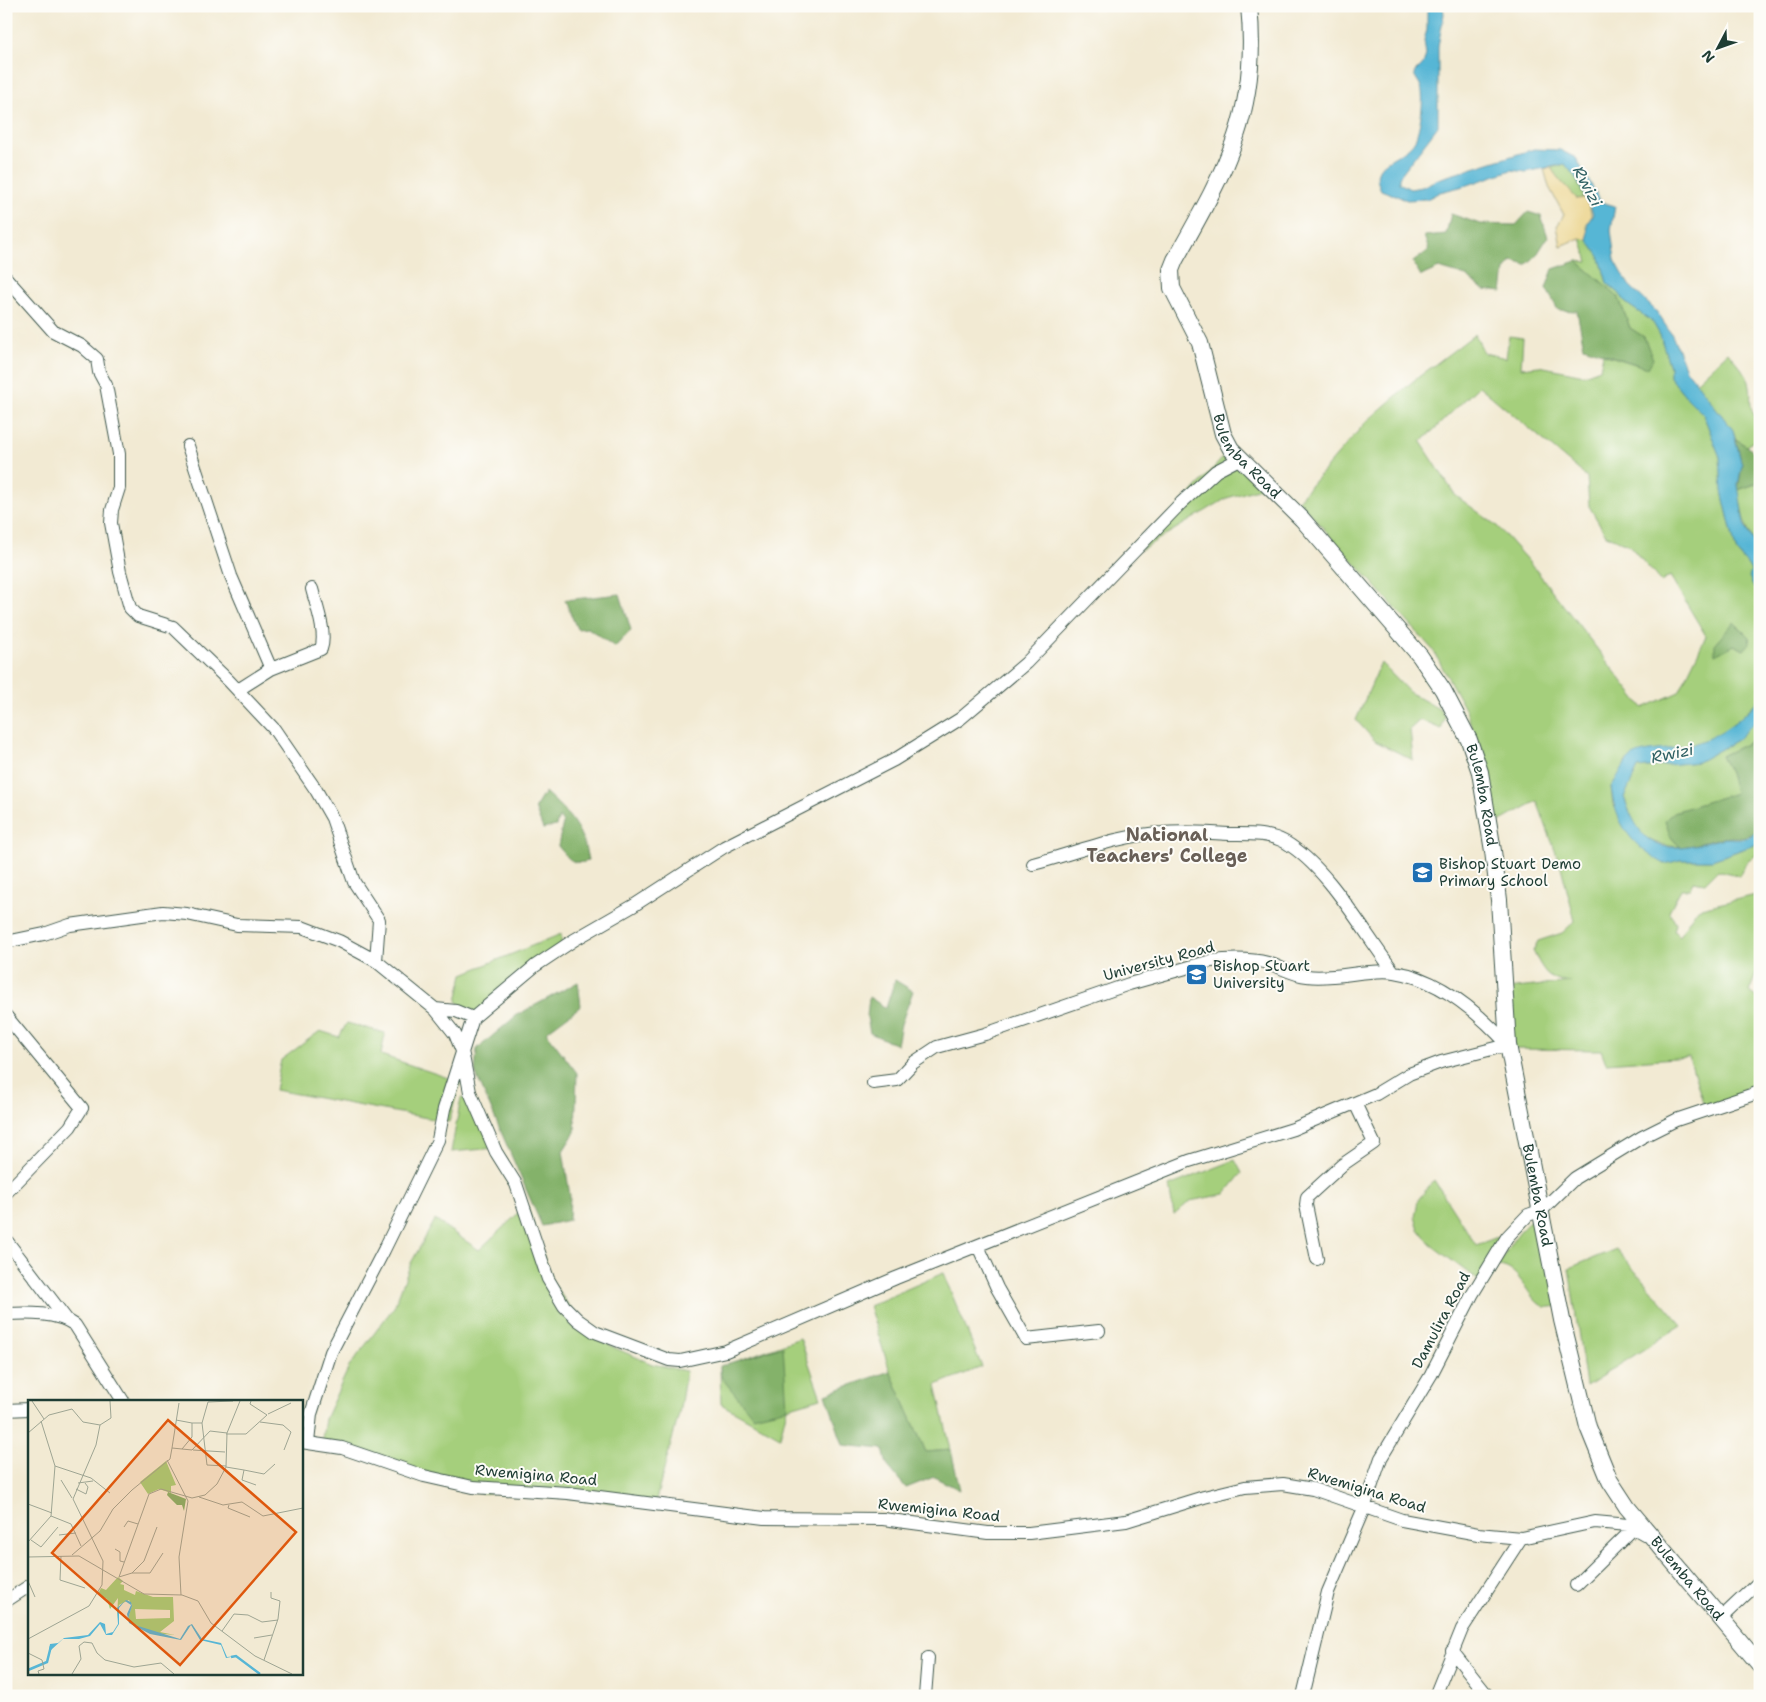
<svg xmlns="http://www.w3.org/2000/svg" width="1766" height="1702" font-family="'Shantell Sans',sans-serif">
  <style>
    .green { fill: #a5cf7b; stroke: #628658; fill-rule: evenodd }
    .forest { fill: #84b26b; stroke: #527850 }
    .sand { fill: #eeda9e; stroke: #868c69 }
    .water { fill: #57b6d5; stroke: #3b7a84 }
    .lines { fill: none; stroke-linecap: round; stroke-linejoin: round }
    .minor-casing { stroke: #3f574c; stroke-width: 14 }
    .major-casing { stroke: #3f574c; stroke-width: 18 }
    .minor { stroke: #fff; stroke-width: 12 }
    .major { stroke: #fff; stroke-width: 16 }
    .labels { text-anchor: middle; stroke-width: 4; stroke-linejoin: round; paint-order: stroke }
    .street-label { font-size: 15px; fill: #1f3d34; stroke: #fdfcf7 }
    .poi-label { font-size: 15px; fill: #1f3d34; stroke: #fdfcf7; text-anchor: start }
    .water-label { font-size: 16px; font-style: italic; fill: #306164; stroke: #fdfcf7 }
    .quarter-label { font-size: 18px; font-weight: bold; fill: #685f57; stroke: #fdfcf7 }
    .inset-river { fill: none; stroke: #57b6d5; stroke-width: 2.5 }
    .inset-road { fill: none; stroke: #9ea593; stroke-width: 1 }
    .view { fill: #de580e; fill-opacity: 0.15; stroke: #de580e; stroke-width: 2.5 }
    .inset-edge { fill: none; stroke: #1f3d34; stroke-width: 2.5 }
  </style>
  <rect width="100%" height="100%" fill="#fdfcf7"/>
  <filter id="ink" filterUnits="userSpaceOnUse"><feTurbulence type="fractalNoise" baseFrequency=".02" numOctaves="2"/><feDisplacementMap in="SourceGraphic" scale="10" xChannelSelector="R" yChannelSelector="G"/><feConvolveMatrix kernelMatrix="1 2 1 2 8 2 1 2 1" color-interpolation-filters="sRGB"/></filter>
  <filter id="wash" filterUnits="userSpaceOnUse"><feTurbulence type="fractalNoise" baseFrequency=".0096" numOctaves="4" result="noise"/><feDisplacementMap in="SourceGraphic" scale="20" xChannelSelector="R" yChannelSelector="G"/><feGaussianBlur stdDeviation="1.12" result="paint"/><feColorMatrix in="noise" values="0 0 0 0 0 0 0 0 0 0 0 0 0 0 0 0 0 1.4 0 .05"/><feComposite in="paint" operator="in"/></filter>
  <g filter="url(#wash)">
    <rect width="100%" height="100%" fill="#f2ead3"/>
    <path class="green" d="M1565,164L1576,178L1584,198L1577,199C1568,188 1558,180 1551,168Z
      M1581,238L1588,240L1600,258L1607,283L1619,293L1627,304L1652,321L1660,335L1670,367V377L1688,399L1703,414L1720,457L1722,491L1736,550C1739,557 1746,561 1750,568C1765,592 1762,669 1759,699L1742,717L1711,740L1626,761L1620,775L1611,787L1613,805L1664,864L1680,860H1712L1760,843V852L1746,863L1739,876L1718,870L1705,883L1693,881L1690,889H1681L1669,911L1676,924L1674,931L1679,936L1697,909L1760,894V964L1749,992L1760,1000V1088L1705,1109L1689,1057L1606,1063L1601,1050L1514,1049L1507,989L1571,982C1547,980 1544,972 1533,951L1538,941L1562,933L1575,921L1561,867L1537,801L1495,824L1491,789L1476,737L1465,709L1433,650L1298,500L1366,422L1412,382L1475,334L1484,353L1506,358L1509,336L1523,338L1521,368L1539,366L1584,375L1600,369L1603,354L1648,368L1644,337L1630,328L1618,296L1577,261L1588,262ZM1479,386L1587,477L1589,506L1606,535L1629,545L1661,582L1670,576L1706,636L1679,692L1643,708L1536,570L1497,526L1455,495L1421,442ZM1734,622L1749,637L1744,650L1734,645L1715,654Z
      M1728,352C1735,362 1748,373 1750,386C1752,397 1748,406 1755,416L1760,415V437L1746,446L1736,439L1733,430L1696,382Z
      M1228,452L1267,486L1227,498L1139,551Z
      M1756,484C1760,504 1764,524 1754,542L1744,521L1738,490Z
      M1381,663L1409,692L1439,709L1445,717L1441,729L1420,720L1410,729L1413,760L1375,741L1356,720Z
      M1760,717V732L1748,743L1721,756L1730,773L1736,793L1674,812L1670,836L1680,847C1641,844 1636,832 1624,797L1638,768L1698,762L1737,740Z
      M561,934L562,948L480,1017L467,1014L457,1001L463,974Z
      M347,1023L385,1033L381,1055L460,1082L449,1122L275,1090L281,1060L320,1031L339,1037Z
      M461,1098L470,1099L496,1148L451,1152Z
      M1235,1160L1242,1173L1225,1194L1190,1201L1174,1215L1169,1186Z
      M1434,1180L1476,1245L1506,1234L1479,1281L1430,1244L1419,1229L1415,1217L1418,1200Z
      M527,1205L551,1280L585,1329L615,1348L652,1364L686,1371L679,1414L654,1507L533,1494L477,1493L321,1445L325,1419L349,1367L394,1307L411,1263L435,1220L479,1250Z
      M1541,1214L1560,1306C1556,1306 1549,1308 1545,1307C1527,1301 1522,1267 1498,1266C1510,1245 1519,1226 1541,1214Z
      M1616,1249L1682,1325L1586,1386L1569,1268Z
      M943,1273L982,1367L936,1385L951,1450L926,1452L890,1371L869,1306Z
      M800,1338L821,1398L787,1408L780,1437L721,1404L720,1367Z"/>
    <path class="forest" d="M1528,212L1541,216L1548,237L1536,256L1526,265L1512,261L1505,270L1502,292L1484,290L1466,276L1439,268L1421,276L1413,262L1429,250L1424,236L1446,234L1451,214L1480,224L1516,225Z
      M1577,261L1618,296L1630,328L1644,337L1653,359L1648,368L1584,347L1577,311L1558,310L1546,288L1553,269Z
      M1736,439L1760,456V482L1738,490L1742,465Z
      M620,594L631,630L615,647L588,628L577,629L565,600Z
      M1734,622L1749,637L1750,643L1744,650L1734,645L1715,655V644Z
      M1760,732V829C1741,841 1741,835 1722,838C1708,840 1695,846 1680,847L1670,836L1665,820L1674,812L1735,793L1730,773L1721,756L1748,743Z
      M545,792C569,814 583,828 588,861C572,866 568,858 558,846L563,823L559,817L556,826L543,829L535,808Z
      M895,980L913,991L901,1024L897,1045L870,1033L867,1017L869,997L886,1008Z
      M578,982L581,1006L546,1032L577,1073L575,1132L563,1151L570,1196L569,1220L542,1226L475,1072L477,1049L517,1015Z
      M783,1346L787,1408L753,1416L721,1377L720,1366Z
      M890,1371L926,1452L951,1450L960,1490L934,1477L906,1488L887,1465L883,1449L843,1445L826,1394Z"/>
    <path class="sand" d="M1551,168C1558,180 1568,188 1577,199L1584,198C1597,216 1588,221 1588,240L1580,238L1561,246L1557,226L1564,215L1549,187L1544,169Z"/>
    <path class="water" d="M1427,6H1443L1444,14L1438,46V126L1399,177V183L1410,189L1422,187L1438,179L1534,149L1560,150L1576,158L1601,202L1615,206L1611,230L1615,260L1629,285L1656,311L1672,335L1686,369L1733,430L1742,465L1738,485L1744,524L1760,553V599L1749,577L1751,571C1748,563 1740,558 1736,550L1722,491L1720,457L1703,414L1688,399L1670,377V367L1660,335L1652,321L1627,304L1619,293L1607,283L1600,258L1588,240L1587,224L1593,214L1591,208L1576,178L1565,164L1526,172L1511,170L1468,185L1440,192L1427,199L1407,200L1381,190C1365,159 1404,160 1415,140C1420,128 1425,99 1421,87C1419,81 1415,79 1414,73L1423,64L1426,55L1424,40L1427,30Z
      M1760,698V717L1737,740L1698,762L1638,768L1624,797C1644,855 1666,853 1720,839C1727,837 1735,839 1743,838C1749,838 1755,832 1760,829V843L1712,860H1680L1665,864C1632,847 1615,823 1611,787C1618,778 1624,761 1633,756C1643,750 1663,750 1675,748C1709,743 1737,725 1760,698Z"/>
  </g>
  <g filter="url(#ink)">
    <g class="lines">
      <defs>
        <path id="minor" d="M6,278L53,331L82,346L97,359L99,372L106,385L119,454V488L112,510L111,523L120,572L130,608L138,616L173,627L229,681L274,729L316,790L332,818L354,882L379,920L376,961
          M188,446L231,576L271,669L238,690
          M271,669L321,649C327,633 316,605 312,589
          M1033,864C1075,853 1118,835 1162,833C1184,831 1207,833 1230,834C1248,834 1269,833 1285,842C1329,868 1363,932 1394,972
          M6,942L44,934L70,925L163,912L187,914L237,925L302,927L339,941L376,961L435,1009L455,1034L462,1051L470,1092L496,1152L516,1184L548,1279L564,1306L578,1320L595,1332L669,1360L680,1361L726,1351L896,1278L1189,1161L1293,1129L1376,1094L1409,1074L1441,1062L1508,1045C1479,1013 1440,979 1395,972C1368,968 1335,980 1307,976C1293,975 1281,967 1268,963C1249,958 1229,959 1211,961L1129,984L985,1034L937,1047L913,1063L897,1080L873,1083
          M435,1009L456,1011L473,1018
          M6,1016L82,1108L70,1127L6,1193
          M6,1240L67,1320
          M978,1246L997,1288L1026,1339L1099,1331
          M1317,1259L1306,1205L1307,1197L1342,1165L1374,1143L1355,1103
          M6,1314C28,1313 57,1312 75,1325L123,1401
          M6,1410L29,1409
          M301,1442L342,1448L424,1476L473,1487L568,1493L764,1518L883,1519L988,1533H1029L1126,1521L1204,1497L1245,1487L1283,1484L1313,1489L1402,1520L1478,1534L1521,1538L1595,1522L1628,1525L1646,1535
          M308,1443L311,1414L331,1352L384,1250L438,1140L444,1109L473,1018L535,966L574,940L633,906L724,847L894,760L960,719L1026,663L1181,503L1216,471L1239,459
          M1576,1585L1635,1527
          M6,1601L29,1586
          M1721,1618L1760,1581
          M1452,1651L1488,1696
          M925,1696L928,1658
          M1303,1696L1328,1592L1364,1508L1381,1458L1431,1375L1472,1295L1507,1237L1528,1215L1542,1210L1575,1178L1642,1137L1676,1120L1760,1092
          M1435,1696L1462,1629L1521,1538"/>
        <g id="major">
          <path id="s1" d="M1249,6C1260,112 1225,171 1175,260L1171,270L1172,288L1200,343L1223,434L1231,449L1302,519L1420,656L1443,690L1469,740L1480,772L1493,851L1499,900L1508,1045L1562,1320L1588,1427L1610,1481L1627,1507L1760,1665"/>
        </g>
      </defs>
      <use href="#minor" class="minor-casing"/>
      <use href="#major" class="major-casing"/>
      <use href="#minor" class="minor"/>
      <use href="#major" class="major"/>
    </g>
  </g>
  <defs>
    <symbol id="school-square" viewBox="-11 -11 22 22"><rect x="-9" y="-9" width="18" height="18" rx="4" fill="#1f6fb2" stroke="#fdfcf7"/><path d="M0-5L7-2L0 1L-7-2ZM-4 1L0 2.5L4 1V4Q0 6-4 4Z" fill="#fff"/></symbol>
    <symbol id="university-square" viewBox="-11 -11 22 22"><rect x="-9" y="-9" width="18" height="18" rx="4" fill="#1f6fb2" stroke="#fdfcf7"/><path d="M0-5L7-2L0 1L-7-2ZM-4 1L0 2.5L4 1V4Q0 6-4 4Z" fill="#fff"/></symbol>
  </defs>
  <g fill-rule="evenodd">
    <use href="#school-square" x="1410" y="860" width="25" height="25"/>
    <use href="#university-square" x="1184" y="962" width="25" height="25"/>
  </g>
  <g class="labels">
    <g class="street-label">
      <text dy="5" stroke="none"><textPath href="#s1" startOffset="486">Bulemba Road</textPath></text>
      <text dy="5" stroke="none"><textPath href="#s1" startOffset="906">Bulemba Road</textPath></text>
      <text transform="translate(1159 961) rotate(-15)" y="5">University Road</text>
      <text dy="5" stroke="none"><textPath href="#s1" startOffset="1311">Bulemba Road</textPath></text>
      <text transform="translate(1441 1320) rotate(-62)" y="5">Damulira Road</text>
      <text transform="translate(536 1475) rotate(5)" y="5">Rwemigina Road</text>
      <text transform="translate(1367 1490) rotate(17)" y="5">Rwemigina Road</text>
      <text transform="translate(939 1510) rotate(6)" y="5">Rwemigina Road</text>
      <text dy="5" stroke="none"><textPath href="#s1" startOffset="1731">Bulemba Road</textPath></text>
    </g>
    <g class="poi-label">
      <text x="1439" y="869">Bishop Stuart Demo<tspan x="1439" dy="17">Primary School</tspan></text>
      <text x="1213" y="971">Bishop Stuart<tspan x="1213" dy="17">University</tspan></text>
    </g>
    <g class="water-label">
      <text transform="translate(1588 186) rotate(62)" y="6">Rwizi</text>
      <text transform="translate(1672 753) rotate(-12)" y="6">Rwizi</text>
    </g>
    <g class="quarter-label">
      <text x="1167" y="841">National<tspan x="1167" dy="21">Teachers' College</tspan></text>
    </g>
  </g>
  <g transform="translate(28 1400)">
    <rect width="275" height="275" fill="#f2ead3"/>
    <path d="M138,61L148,85L143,86V93L131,89L120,94L112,82ZM90,177L95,181L92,184L96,185V190L107,195L108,191L125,197H145L146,221L132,232L147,235L125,233L105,224L100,219L104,205L101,200L91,205L89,219L90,198L82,209L79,199L70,194L73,188L78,190ZM107,209L142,210V218L108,219Z" fill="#a5cf7b" fill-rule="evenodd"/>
    <path d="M140,92L158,99L156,111L154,105H149L139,95Z" fill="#84b26b"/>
    <path d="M98,200L103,202L104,206L100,219L107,225L152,239L160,226L164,224L174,239L193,243L199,257L208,256L198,258L193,245L172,240L163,225L153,240L122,234L101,223L99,214L103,205L97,201L91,208V224L84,235H78L72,224L62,236L51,239H35L23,250H21L22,244L30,243L36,238L60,235L72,222L77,224L78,234L85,232L90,224L89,208Z" fill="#57b6d5"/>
    <path class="inset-river" d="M203,257L208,256L232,274M0,270L19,262L23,246"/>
    <path class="inset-road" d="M4,1L16,19M240,14L263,3M148,20L164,23M13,21L27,66M232,22L255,25L263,32L256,50M0,33L21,15L44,9L55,22L72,25L83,18L82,1M198,34H218L239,15L222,4L223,1M144,48L151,3M154,49L164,37V23H174M165,50L197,52M139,60L160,101L151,157L153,195M198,66L179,65L174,23L180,2L205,1M198,67L216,70L214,80L228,85M216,70L236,74L247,64M33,80L44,98M50,83L65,81M48,89L58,94L60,87L57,83M171,97L195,105L214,102L235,116L275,108M0,104L24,113M201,105L200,108L222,117M23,116L43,124L53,146M96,127L100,121L110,124M31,135L48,133M3,140L13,147L30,127M0,142L23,116L27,66L63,78L82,93M87,149L92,152V161L96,162M44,155L72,131L85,109L104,90L142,59L144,48L164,50L182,31L199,33M33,156L32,180L57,188M0,157L51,156L116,194L154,195L170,201L183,223L227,256L264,274M104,173H122L135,153M91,177L121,94L133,89L164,98L177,95L189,84L198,67L199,33L212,1M91,177L104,173L116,161L129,127M0,181L7,197M194,231L206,214L220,215L234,222L250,220M226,238L244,235M0,239L61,206L74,185L75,161L45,99L68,45L72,25M0,253L14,260L16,269L10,271L11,274M236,260L250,219L252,201L243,198V192M44,274L53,259L51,246L56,242L64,243L69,253L77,260L106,267L133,263L146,274"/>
    <path class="view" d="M140,20L268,132L152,265L24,153Z"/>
    <rect width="275" height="275" class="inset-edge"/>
  </g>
  <rect width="1766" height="1702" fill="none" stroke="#fdfcf7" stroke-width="25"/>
  <g transform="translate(1718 48) rotate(229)" stroke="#fdfcf7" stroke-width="4" paint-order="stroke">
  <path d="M0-4L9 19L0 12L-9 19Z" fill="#1f3d34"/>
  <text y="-8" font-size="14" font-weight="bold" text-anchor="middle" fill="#1f3d34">N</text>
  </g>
</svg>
